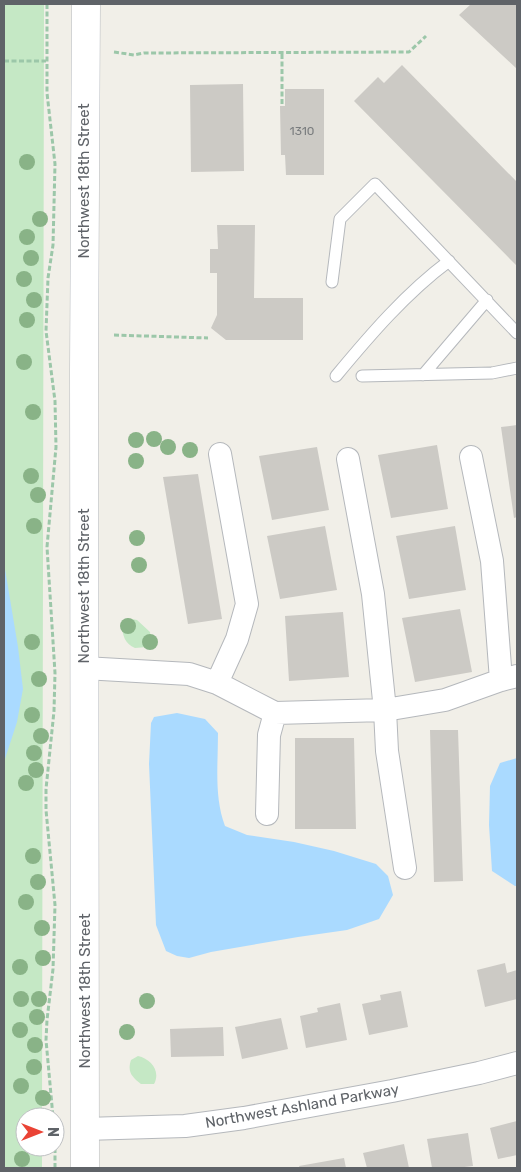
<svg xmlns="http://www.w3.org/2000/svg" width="521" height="1172" font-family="Rubik,sans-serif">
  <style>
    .green { fill: #c5e8c5 }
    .water { fill: #aadaff }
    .building { fill: #cccac5 }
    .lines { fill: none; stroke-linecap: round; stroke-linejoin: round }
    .lane-casing { stroke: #b5b8bc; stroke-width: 13 }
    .street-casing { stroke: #b5b8bc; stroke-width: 24 }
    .secondary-casing { stroke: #b6babf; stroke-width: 29 }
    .path { stroke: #9cc7a9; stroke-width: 3; stroke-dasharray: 5 2.5; stroke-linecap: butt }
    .lane { stroke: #fff; stroke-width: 11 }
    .street { stroke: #fff; stroke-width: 22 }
    .secondary { stroke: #fff; stroke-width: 28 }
    .tree { fill: #89b387 }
    .labels { text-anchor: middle; stroke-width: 4; stroke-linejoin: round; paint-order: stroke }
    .number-label { font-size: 12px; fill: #7a7d7f }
    .street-label { font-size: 15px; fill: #5f6368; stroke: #fff }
  </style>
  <rect width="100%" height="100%" fill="#f1efe8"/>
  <path class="green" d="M4,4H44L42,1117H25V1147H42V1168H4Z
    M127,618L137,620L150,632L151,641L147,647L135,648C125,644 122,635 122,624Z
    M138,1056C151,1059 161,1071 154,1084H141C132,1077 127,1072 131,1060Z"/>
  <path class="water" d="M4,563L18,647L23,689L17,722L4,762Z
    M177,713L205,719L218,733C218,764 214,797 225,826L247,835L294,842L334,851L376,864L388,876L393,895L379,919L347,930L298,937L211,952L189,958L177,956L166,951L156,925L149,764L151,723L154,717Z
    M517,758V886H515L492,871L489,825L490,786L500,763Z"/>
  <path class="building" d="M471,4H517V69L459,15Z
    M402,65L517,182V266L354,101L378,77L384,83Z
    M243,84L244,171L191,172L190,85Z
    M285,89H324V175H286L285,155H281L280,106H285Z
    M217,225H255L254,298H303V340H226L211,328L217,315V273H210V249H218Z
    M517,425V517L514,518L501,427Z
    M437,445L448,509L391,518L378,455Z
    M317,447L329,510L272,520L259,456Z
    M198,474L222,619L188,624L163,477Z
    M325,526L337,590L280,599L267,536Z
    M455,526L466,590L409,599L396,536Z
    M460,609L472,672L415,682L402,618Z
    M343,612L349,677L289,681L285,616Z
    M430,730H458L463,881L434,882Z
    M295,738H354L356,829H295Z
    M505,963L507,973L517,970V999L485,1007L477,970Z
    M401,991L408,1027L369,1035L362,1004L381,1000L380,995Z
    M340,1003L347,1040L306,1048L300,1016L318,1012L317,1008Z
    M281,1018L288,1049L242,1059L235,1027Z
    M223,1027L224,1056L171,1057L170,1029Z
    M517,1121V1155L498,1159L490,1128Z
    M468,1133L473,1166L456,1168H432L427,1139Z
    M404,1144L409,1168H367L363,1153Z
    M344,1158L346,1168H300L299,1166Z"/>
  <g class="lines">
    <defs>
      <path id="lane" d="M332,282L340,219L375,184L517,333
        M423,375L487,300
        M336,376C370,335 406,293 449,261
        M362,376L492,373L517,368"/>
      <path id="street" d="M471,457L492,561L501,680
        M348,459L373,594L385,710L387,751L405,868
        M84,668L189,674L217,683L275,713L385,710L445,700L501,680L517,676
        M217,683L237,639L247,604L220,454
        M267,814L269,735L275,713
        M85,1129L185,1126L244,1118L392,1091L479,1073L517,1063"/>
      <path id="secondary" d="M85,1168L84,371L86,4"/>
    </defs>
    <use href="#lane" class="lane-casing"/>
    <use href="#street" class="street-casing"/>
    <use href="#secondary" class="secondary-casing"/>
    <path class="path" d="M47,4V93L55,164L53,245L48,278L46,331L55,401L56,447L47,547L55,673L54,711L46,789V810L55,905L53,969L47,1020L46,1040L53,1117
      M114,52L134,55L144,53L409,52L426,36
      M282,54V104
      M4,61H46
      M114,335L208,338
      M55,1168V1146"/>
    <use href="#lane" class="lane"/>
    <use href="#street" class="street"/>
    <use href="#secondary" class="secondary"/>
  </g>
  <g class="tree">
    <circle cx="27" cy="162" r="8"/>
    <circle cx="40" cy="219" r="8"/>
    <circle cx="27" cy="237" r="8"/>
    <circle cx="31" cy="258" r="8"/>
    <circle cx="24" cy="279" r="8"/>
    <circle cx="34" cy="300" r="8"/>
    <circle cx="27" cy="320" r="8"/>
    <circle cx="24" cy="362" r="8"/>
    <circle cx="33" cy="412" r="8"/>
    <circle cx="154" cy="439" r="8"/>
    <circle cx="136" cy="440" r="8"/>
    <circle cx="168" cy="447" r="8"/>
    <circle cx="190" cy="450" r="8"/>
    <circle cx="136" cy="461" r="8"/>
    <circle cx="31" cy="476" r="8"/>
    <circle cx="38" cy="495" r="8"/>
    <circle cx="34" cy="526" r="8"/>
    <circle cx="137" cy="538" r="8"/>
    <circle cx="139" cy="565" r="8"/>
    <circle cx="128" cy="626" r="8"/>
    <circle cx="32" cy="642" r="8"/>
    <circle cx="150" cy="642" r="8"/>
    <circle cx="39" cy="679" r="8"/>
    <circle cx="32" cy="715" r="8"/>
    <circle cx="41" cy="736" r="8"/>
    <circle cx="34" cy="753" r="8"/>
    <circle cx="36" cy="770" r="8"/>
    <circle cx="26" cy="783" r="8"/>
    <circle cx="33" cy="856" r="8"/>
    <circle cx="38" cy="882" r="8"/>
    <circle cx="26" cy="902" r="8"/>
    <circle cx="42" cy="928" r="8"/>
    <circle cx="43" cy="958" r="8"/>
    <circle cx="20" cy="967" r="8"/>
    <circle cx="21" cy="999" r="8"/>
    <circle cx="39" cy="999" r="8"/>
    <circle cx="147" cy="1001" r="8"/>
    <circle cx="37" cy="1017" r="8"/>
    <circle cx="20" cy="1030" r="8"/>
    <circle cx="127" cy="1032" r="8"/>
    <circle cx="35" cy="1045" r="8"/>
    <circle cx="34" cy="1067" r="8"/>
    <circle cx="21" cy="1086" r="8"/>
    <circle cx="43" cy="1098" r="8"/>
    <circle cx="22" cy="1159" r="8"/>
  </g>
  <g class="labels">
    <g class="number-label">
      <text x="302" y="135">1310</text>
    </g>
    <g class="street-label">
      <text transform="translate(84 181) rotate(-90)" y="5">Northwest 18th Street</text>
      <text transform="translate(84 586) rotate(-90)" y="5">Northwest 18th Street</text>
      <text transform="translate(85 991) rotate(-90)" y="5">Northwest 18th Street</text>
      <text transform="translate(302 1106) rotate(-10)" y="5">Northwest Ashland Parkway</text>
    </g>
  </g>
  <rect width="521" height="1172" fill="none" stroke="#5f6368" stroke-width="10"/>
  <g transform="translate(40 1132) rotate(90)"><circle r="24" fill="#ffffff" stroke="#bfc1c3"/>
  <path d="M0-4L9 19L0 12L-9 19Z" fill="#ea4335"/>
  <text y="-8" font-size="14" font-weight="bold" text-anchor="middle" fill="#5f6368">N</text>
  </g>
</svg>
